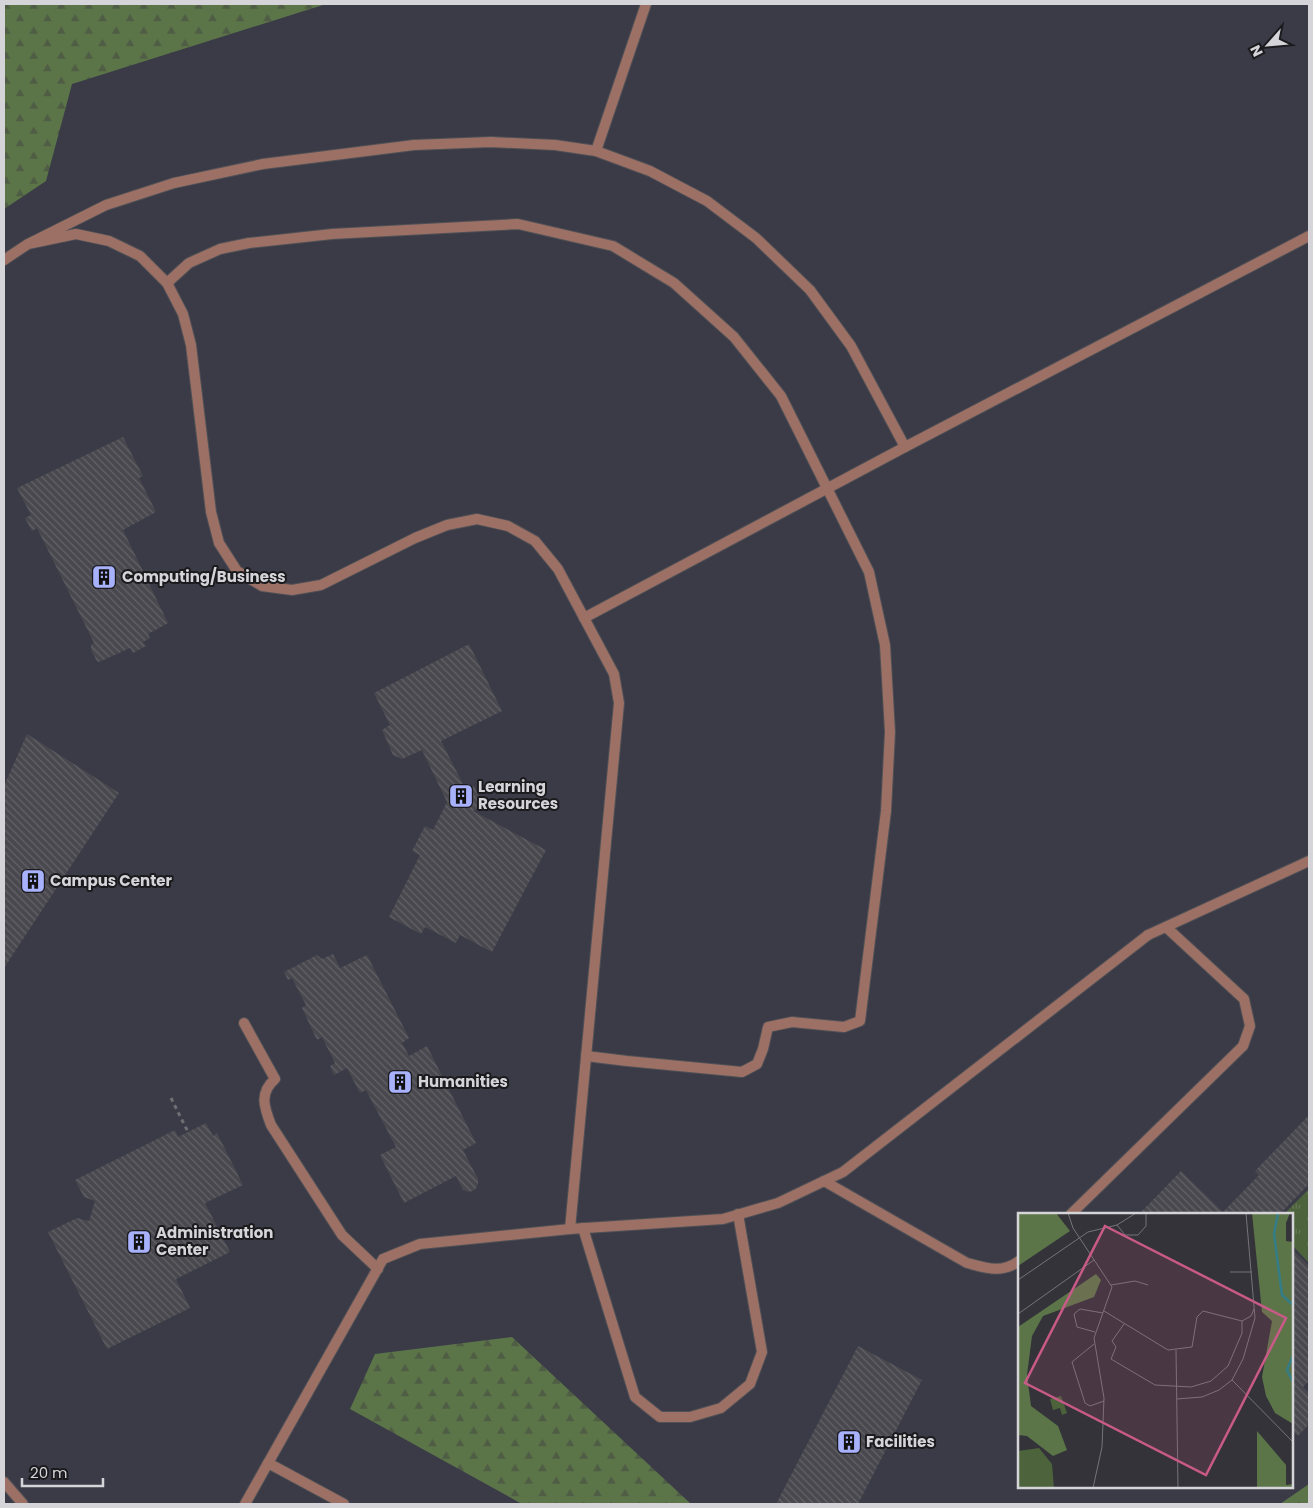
<svg xmlns="http://www.w3.org/2000/svg" width="1313" height="1508" font-family="Poppins,sans-serif">
  <style>
    .built { fill: #3a3b47; fill-rule: evenodd }
    .forest { fill: url(#forest-firs) }
    .park { fill: url(#park-tufts) }
    .building { fill: url(#building-back-hatch) }
    .lines { fill: none; stroke-linecap: round; stroke-linejoin: round }
    .lane-casing { stroke: #505056; stroke-width: 12 }
    .street-casing { stroke: #505056; stroke-width: 12 }
    .path { stroke: #6e6e73; stroke-width: 3; stroke-dasharray: 4 4; stroke-linecap: butt }
    .lane { stroke: #9c7064; stroke-width: 10 }
    .street { stroke: #9c7064; stroke-width: 10 }
    .labels { text-anchor: middle; stroke-width: 4; stroke-linejoin: round; paint-order: stroke }
    .poi-label { font-size: 15px; font-weight: bold; fill: #d5d5d9; stroke: #1b1b1e; text-anchor: start }
    .inset-river { fill: none; stroke: #347d87; stroke-width: 2.5 }
    .inset-road { fill: none; stroke: #747479; stroke-width: 1 }
    .view { fill: #c95a87; fill-opacity: 0.15; stroke: #c95a87; stroke-width: 2.5 }
    .inset-edge { fill: none; stroke: #d5d5d9; stroke-width: 2.5 }
  </style>
  <defs>
    <pattern id="forest-firs" width="22" height="20" patternUnits="userSpaceOnUse" patternTransform="scale(1.25)"><rect width="22" height="20" fill="#5b7548"/><path d="M5 1l3.5 6h-7zM16 11l3.5 6h-7z" fill="#4f5d45"/></pattern>
    <pattern id="park-tufts" width="24" height="20" patternUnits="userSpaceOnUse" patternTransform="scale(1.25)"><rect width="24" height="20" fill="#4c633b"/><path d="M3 7l-1-3M5 7V3M7 7l1-3M15 17l-1-3M17 17v-4M19 17l1-3" fill="none" stroke="#657857"/></pattern>
    <pattern id="building-back-hatch" width="6" height="6" patternUnits="userSpaceOnUse" patternTransform="scale(1.25)"><rect width="6" height="6" fill="#49484e"/><path d="M-1 5l2 2M0 0l6 6M5-1l2 2" fill="none" stroke="#626267"/></pattern>
  </defs>
  <rect width="100%" height="100%" fill="#333339"/>
  <path class="built" d="M4,4H1309V1504H4ZM1019,1214H1292V1487H1019Z"/>
  <path class="forest" d="M4,4H326L72,84L46,181L4,209Z
    M512,1337L691,1504H522L350,1409L375,1354Z
    M1309,1484V1504H1280Z"/>
  <path class="park" d="M1309,1189V1263L1292,1245V1214H1284Z"/>
  <path class="building" d="M123,437L143,476L139,478L156,512L123,530L168,623L148,634L150,638L143,642L146,646L133,653L130,648L99,662L97,661L91,650V645L94,643L37,528L32,531L25,518L31,515L17,488Z
    M469,644L502,711L441,741L466,790L474,786L483,806L473,811L546,850L492,952L460,935L456,943L425,927L421,934L389,917L420,855L412,851L425,826L433,830L447,802L422,750L402,759L393,755L382,730L390,725L374,693Z
    M27,734L119,793L4,968V786Z
    M333,954L340,968L367,955L409,1038L402,1043L409,1056L427,1046L476,1143L463,1150L478,1179V1184L475,1190L469,1192L463,1190L456,1176L404,1203L380,1155L396,1147L366,1090L360,1093L347,1068L334,1075L330,1066L335,1063L322,1037L317,1040L302,1008L306,1005L292,978L288,980L284,972L317,955L322,959Z
    M1309,1115V1184L1280,1214H1139L1181,1171L1223,1212L1259,1175L1255,1171Z
    M206,1123L213,1136L217,1133L243,1185L205,1203L230,1252L176,1279L190,1308L107,1349L48,1232L77,1218L89,1221L95,1201L84,1197L75,1180L175,1130L178,1137Z
    M1292,1249L1309,1266V1381L1303,1387L1309,1393V1424L1298,1436L1292,1430Z
    M858,1346L922,1380L858,1504H776Z"/>
  <g class="lines">
    <defs>
      <path id="lane" d="M167,283L189,263L220,249L249,243L332,234L518,224L613,246L674,283L734,337L781,396L869,572L885,645L890,732L886,811L860,1021L844,1027L792,1022L768,1027L763,1049L757,1064L742,1072L627,1061L586,1056
        M584,618L905,447L1309,236
        M1148,935L1309,861
        M244,1023L275,1079C259,1093 264,1107 271,1125L342,1235L378,1269
        M824,1181L967,1263C986,1268 1001,1274 1019,1261
        M1071,1214L1243,1046L1250,1026L1244,999L1166,927
        M583,1228L635,1397L660,1417H690L721,1408L750,1384L762,1352L738,1214
        M268,1463L344,1504"/>
      <path id="street" d="M596,151L646,4
        M28,244L76,234L109,241L140,256L167,283L183,314L191,345L211,512L219,543L237,571L262,586L292,590L321,585L415,538L447,525L477,519L508,526L535,541L558,569L614,674L619,703L570,1229
        M4,260L28,244L106,205L174,183L263,164L414,145L491,142L555,145L596,151L650,171L707,201L756,238L810,290L851,346L905,447
        M4,1482L23,1504
        M245,1504L383,1259L420,1244L570,1229L723,1219L778,1203L843,1172L1148,935"/>
    </defs>
    <use href="#lane" class="lane-casing"/>
    <use href="#street" class="street-casing"/>
    <path class="path" d="M171,1098L188,1132"/>
    <use href="#lane" class="lane"/>
    <use href="#street" class="street"/>
  </g>
  <defs>
    <symbol id="building-square" viewBox="-11 -11 22 22"><rect x="-9" y="-9" width="18" height="18" rx="4" fill="#a7b1fc" stroke="#1b1b1e"/><path d="M-4-6H4V6H1V3H-1V6H-4ZM-2.5-4.3h1.7v1.8h-1.7ZM.8-4.3h1.7v1.8H.8ZM-2.5-1h1.7V.8h-1.7ZM.8-1h1.7V.8H.8Z" fill="#111"/></symbol>
  </defs>
  <g fill-rule="evenodd">
    <use href="#building-square" x="90" y="563" width="28" height="28"/>
    <use href="#building-square" x="447" y="782" width="28" height="28"/>
    <use href="#building-square" x="19" y="867" width="28" height="28"/>
    <use href="#building-square" x="386" y="1068" width="28" height="28"/>
    <use href="#building-square" x="125" y="1228" width="28" height="28"/>
    <use href="#building-square" x="835" y="1428" width="28" height="28"/>
  </g>
  <g class="labels">
    <g class="poi-label">
      <text x="122" y="582">Computing/Business</text>
      <text x="478" y="792">Learning<tspan x="478" dy="17">Resources</tspan></text>
      <text x="50" y="886">Campus Center</text>
      <text x="418" y="1087">Humanities</text>
      <text x="156" y="1238">Administration<tspan x="156" dy="17">Center</tspan></text>
      <text x="866" y="1447">Facilities</text>
    </g>
  </g>
  <g transform="translate(1018 1213)">
    <rect width="275" height="275" fill="#333339"/>
    <path d="M21,235L34,251L36,275H0V238Z" fill="#4c633b"/>
    <path d="M0,0H38L52,18L0,53ZM234,0H272L268,10V28L275,29V211L257,200L248,183L244,164L254,108L244,99ZM78,61L83,67L76,84L25,103L14,123L9,162L13,193L40,213L49,237L35,243L9,223L0,222V114ZM239,218L268,252V272L275,271V275H239Z" fill="#5b7548"/>
    <path d="M43,183L49,200L44,202L42,195L35,197L32,186Z" fill="#4c633b"/>
    <path class="inset-river" d="M260,0L256,21L264,82L275,92M275,143L269,157L275,169"/>
    <path class="inset-road" d="M50,0L55,15L94,74L76,125L86,185L84,234L75,275M99,12L107,22H120L128,13V0M212,59H234M0,67L70,19L99,12L118,0M93,72L117,68L130,72M86,98L150,137L174,134L179,104L185,98L224,108L233,103L236,96M0,101L76,47M106,111L94,128L98,134L93,146L137,172L173,174L193,168L210,153L224,120V108M77,119L59,114L56,101L62,96L85,100M76,131L54,149L67,190L72,193L86,188M158,137L160,275M214,167L275,229M159,186L184,184L201,177L214,167L225,146L237,105L228,0"/>
    <path class="view" d="M87,13L268,105L188,262L7,170Z"/>
    <rect width="275" height="275" class="inset-edge"/>
  </g>
  <rect width="1313" height="1508" fill="none" stroke="#d5d5d9" stroke-width="10"/>
  <g transform="translate(1268 45) rotate(243)" stroke="#1b1b1e" stroke-width="4" paint-order="stroke">
  <path d="M0-4L9 19L0 12L-9 19Z" fill="#d5d5d9"/>
  <text y="-8" font-size="14" font-weight="bold" text-anchor="middle" fill="#d5d5d9">N</text>
  </g>
  <path d="M22 1478v8h81v-8" fill="none" stroke="#d5d5d9" stroke-width="2.5"/>
  <text x="30" y="1478" font-size="15" fill="#d5d5d9" stroke="#1b1b1e" stroke-width="4" paint-order="stroke">20 m</text>
</svg>
